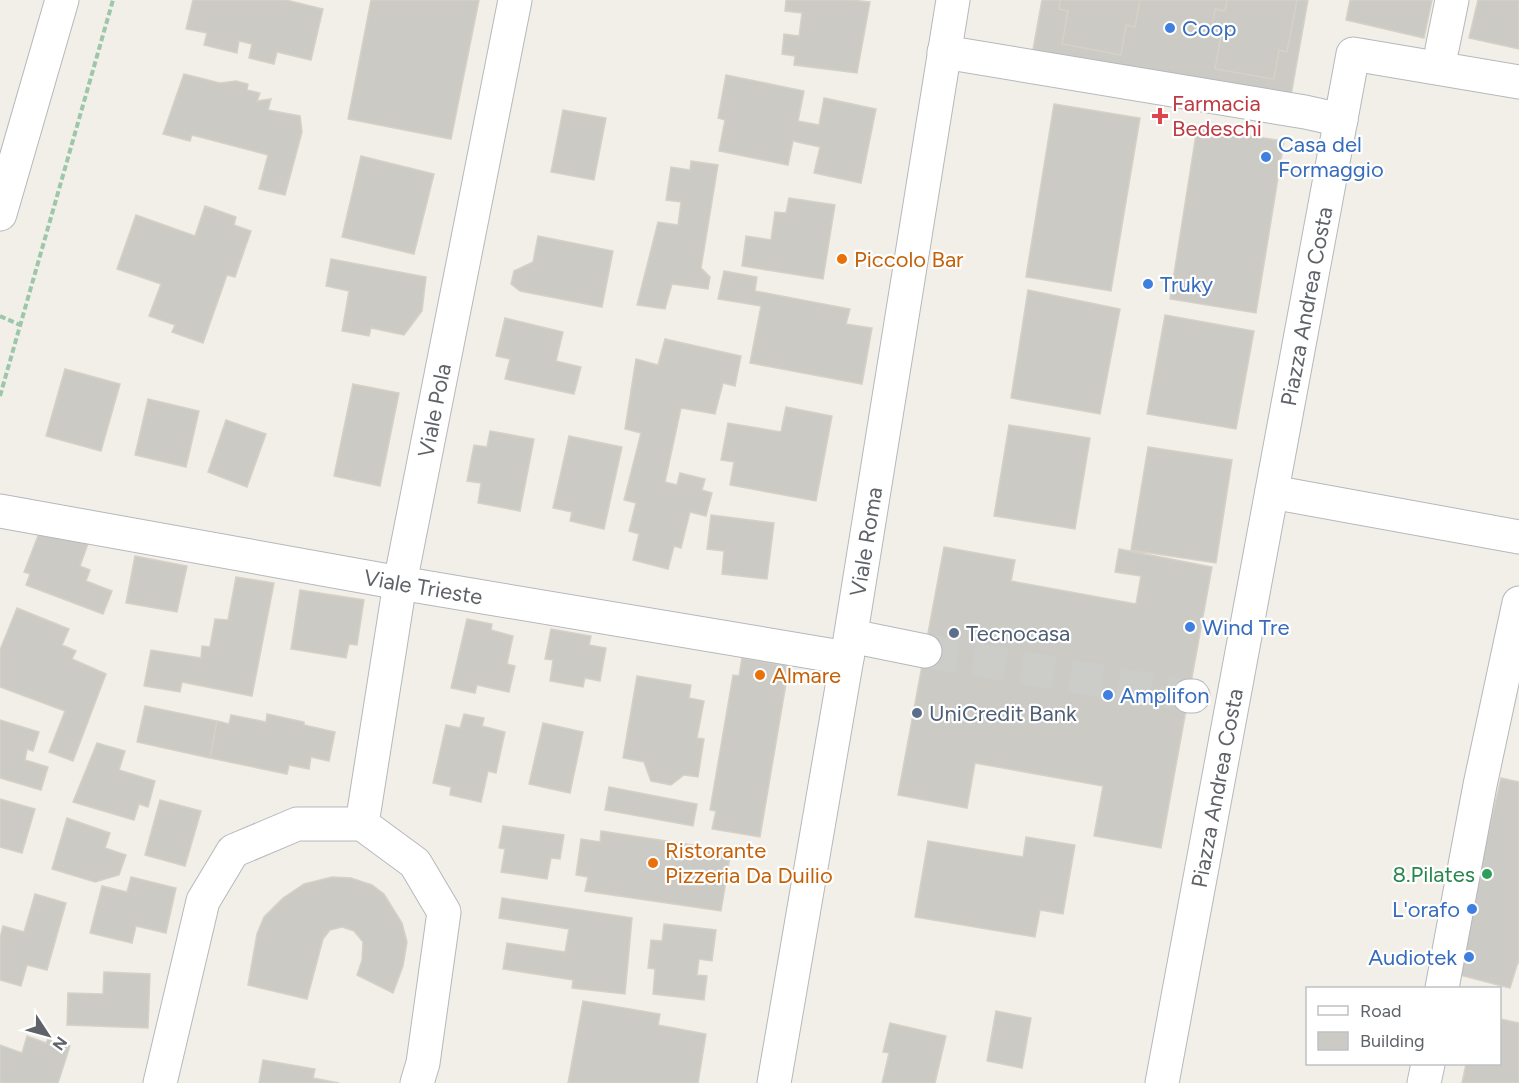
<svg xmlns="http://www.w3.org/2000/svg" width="1519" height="1083" font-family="Figtree,sans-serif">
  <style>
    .building { fill: #cccac5; stroke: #d6d1c6; stroke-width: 1.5 }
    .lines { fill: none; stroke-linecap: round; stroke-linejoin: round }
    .minor-tunnel { stroke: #ccccc8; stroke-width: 33; stroke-dasharray: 33 16; stroke-linecap: butt }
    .minor-casing { stroke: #b5b8bc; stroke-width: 35 }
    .path { stroke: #9cc7a9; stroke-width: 4; stroke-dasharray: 6 3; stroke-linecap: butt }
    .minor { stroke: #fff; stroke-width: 33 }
    .shop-dot { fill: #3f7fe0; stroke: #fff; stroke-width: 2 }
    .health-dot { fill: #e0444e; stroke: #fff; stroke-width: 2 }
    .food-dot { fill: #e8710a; stroke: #fff; stroke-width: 2 }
    .service-dot { fill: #5c6f8a; stroke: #fff; stroke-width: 2 }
    .leisure-dot { fill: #2e9e5b; stroke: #fff; stroke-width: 2 }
    .labels { text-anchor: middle; stroke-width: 4.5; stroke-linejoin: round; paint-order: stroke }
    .shop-label { font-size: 22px; fill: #366cbe; stroke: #fff; text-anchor: start }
    .health-label { font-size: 22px; fill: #be3a42; stroke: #fff; text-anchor: start }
    .food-label { font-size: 22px; fill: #c56008; stroke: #fff; text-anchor: start }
    .street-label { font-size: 22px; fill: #5f6368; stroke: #fff }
    .service-label { font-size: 22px; fill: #4e5e75; stroke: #fff; text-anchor: start }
    .leisure-label { font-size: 22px; fill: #27864d; stroke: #fff; text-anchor: end }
  </style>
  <rect width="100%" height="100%" fill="#f1efe8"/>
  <path class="building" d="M193,0H286L323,9L311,60L277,52L274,64L249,58L252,44L239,41L237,53L204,45L207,33L186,29Z
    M371,0H479L451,139L348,119Z
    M786,0H850L870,2L857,73L794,65L795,56L782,54L784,34L799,36L802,13L785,11Z
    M1042,0H1308L1290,101L1032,55Z
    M1060,0H1140L1135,27L1126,25L1121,55L1062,44L1068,11L1059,9Z
    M1227,0H1297L1287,52L1279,50L1274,79L1215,69L1221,36L1211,33L1215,9L1225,11Z
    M1350,0H1432L1424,38L1346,20Z
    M1478,0H1519V49L1469,38Z
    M184,74L220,83L236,81L248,84L247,90L260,93L257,101L271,99L268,110L300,116L302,132L285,195L259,189L268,155L192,135L190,141L163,134Z
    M726,75L804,91L798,121L819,125L824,98L876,109L861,183L814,173L820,147L793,141L788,165L719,151L725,120L718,118Z
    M1054,104L1140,118L1111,291L1026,277Z
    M563,110L606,118L594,180L551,172Z
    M1197,128L1284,141L1256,313L1170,299Z
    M361,156L434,174L414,254L342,237Z
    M691,161L718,165L701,268L710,277L708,289L672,284L665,309L637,305L658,222L678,225L681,202L666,200L671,167L690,170Z
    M789,198L835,205L823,279L742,266L746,236L771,240L775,212L786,213Z
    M205,206L236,217L234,225L251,231L235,277L227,275L203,343L172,332L175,325L149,316L161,284L117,269L136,215L195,236Z
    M538,236L613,251L602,307L520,291L511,284L514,271L533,262Z
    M331,259L426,277L422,311L404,335L371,328L369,336L342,331L349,291L326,286Z
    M724,271L757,277L755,291L850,309L846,324L872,328L862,384L750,363L761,306L718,299Z
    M1028,290L1120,309L1100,414L1011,398Z
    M1165,315L1254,331L1236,429L1147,414Z
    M505,318L563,332L556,361L581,367L574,394L505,379L510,359L496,356Z
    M665,339L741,356L735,386L723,383L715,414L681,408L665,482L677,485L680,473L705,479L702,490L712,493L706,516L690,512L681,548L674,546L668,569L633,560L639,534L629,531L636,503L624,500L641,433L625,429L636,359L658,365Z
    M65,369L120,384L101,451L46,436Z
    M353,384L399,393L380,486L334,476Z
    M148,399L199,411L186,467L135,455Z
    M786,407L832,416L816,501L730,485L734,462L721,460L728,423L781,432Z
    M226,420L266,434L247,487L208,472Z
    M1009,425L1090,438L1075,529L994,516Z
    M490,431L534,439L520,511L478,503L481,483L467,481L474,445L487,447Z
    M569,436L622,447L604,529L570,521L572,512L553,508Z
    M1148,447L1232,460L1216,563L1131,550Z
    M711,515L774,523L767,579L722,574L724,551L707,549Z
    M43,523L89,541L80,566L90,570L86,581L112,591L103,614L26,585L30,574L24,572Z
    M944,547L1015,560L1011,581L1136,604L1141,576L1115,572L1119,549L1212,567L1161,848L1094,836L1103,786L975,763L967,808L898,795Z
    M135,556L187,566L177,612L126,603Z
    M236,577L274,583L252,696L182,682L180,692L144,686L151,650L201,658L202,646L210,647L215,619L228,620Z
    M300,590L364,600L357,645L349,644L346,658L291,649Z
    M17,608L69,629L62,645L76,651L72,659L106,674L73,761L49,752L65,711L0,687V650Z
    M467,619L492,624L491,630L513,636L507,664L515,666L509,692L477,685L475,693L451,688Z
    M551,629L591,636L589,645L606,648L600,681L585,678L583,687L550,681L553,660L545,659Z
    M742,658L789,666L760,837L712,829L716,811L710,810L733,675L739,676Z
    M637,676L691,685L689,698L704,701L697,738L704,739L698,777L684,775L671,785L651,781L644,762L623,758Z
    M145,706L217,721L210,758L137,742Z
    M267,714L304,722V725L335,732L329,761L311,757L309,769L289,765L287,774L210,758L217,721L229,724L231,715L266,722Z
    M464,714L484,718L482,726L505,732L496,773L488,771L481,802L450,795L451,787L433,783L446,725L460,728Z
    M0,720L39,732L33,751L27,749L25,760L48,767L41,790L0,778Z
    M543,723L583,732L570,793L529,784Z
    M97,743L125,751L119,770L155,781L148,807L139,804L134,820L73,802Z
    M1501,778L1519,782V963L1518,962L1510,988L1456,974Z
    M609,787L697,804L693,826L605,810Z
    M0,799L35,809L22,853L0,847Z
    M160,800L201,811L185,866L145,855Z
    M67,818L110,833L105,848L126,855L119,875L95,882L52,869Z
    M503,826L564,835L560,859L551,858L547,879L501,872L505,849L499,848Z
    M601,831L731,851L721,911L585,891L588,877L576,875L581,839L600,842Z
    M1026,837L1075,845L1063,914L1040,910L1035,937L915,917L928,841L1023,857Z
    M131,877L176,888L166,933L136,926L132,943L90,933L102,886L127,892Z
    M332,877L351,878L372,885L384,894L402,923L407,942L403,966L393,993L357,975L362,960L363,942L354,931L342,927L330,930L323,939L307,999L248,985L257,934L264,917L283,898L304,884Z
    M35,894L66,903L47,970L27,965L21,986L0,980V938L3,926L24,932Z
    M502,898L632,918L625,994L572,988L573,980L503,969L507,943L565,952L569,929L499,918Z
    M664,924L716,930L712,961L699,959L697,975L707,976L704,1000L653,994L655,969L648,968L651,940L662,941Z
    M104,972L150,974L148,1028L67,1025L68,993L103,994Z
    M583,1001L660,1014L658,1025L706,1034L698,1083H568Z
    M996,1011L1031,1018L1022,1068L987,1061Z
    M1500,1019L1519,1023V1083H1462L1466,1064H1500Z
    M890,1023L946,1036L935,1083H882L889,1053L883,1052Z
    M27,1036L46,1043L48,1039L70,1046L58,1083H0V1045L22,1053Z
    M263,1060L315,1069L313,1078L339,1083H259Z"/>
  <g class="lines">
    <path class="minor-tunnel" d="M925,651L1189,696"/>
    <defs>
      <g id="minor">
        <path d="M1442,49L1452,0"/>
        <path d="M944,52L1305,112L1341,120"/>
        <path d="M0,214L62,0"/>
        <path d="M1272,492L1519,537"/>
        <path id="s1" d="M0,511L400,583L847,658"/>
        <path d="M851,636L925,651"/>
        <path d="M1189,696H1193"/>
        <path id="s2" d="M362,824L400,583L515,0"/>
        <path d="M1442,988L1480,785L1519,603"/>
        <path d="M160,1083L203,901L233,851L297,824H362L415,863L444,912L423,1063L417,1083"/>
        <path id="s3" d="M774,1083L847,658L953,0"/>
        <path id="s4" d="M1162,1083L1353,54L1519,82"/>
        <path d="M1424,1083L1428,1064"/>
      </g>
    </defs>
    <use href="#minor" class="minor-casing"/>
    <path class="path" d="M0,316L20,325
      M0,396L113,0"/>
    <use href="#minor" class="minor"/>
  </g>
  <g class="shop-dot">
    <circle cx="1170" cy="28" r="6"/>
    <circle cx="1266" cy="157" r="6"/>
    <circle cx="1148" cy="284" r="6"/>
    <circle cx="1190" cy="627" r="6"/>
    <circle cx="1108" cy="695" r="6"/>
    <circle cx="1472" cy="909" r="6"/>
    <circle cx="1469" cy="957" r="6"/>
  </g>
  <path class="health-dot" d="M1157 107h6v6h6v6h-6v6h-6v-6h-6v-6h6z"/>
  <g class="food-dot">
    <circle cx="842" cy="259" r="6"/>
    <circle cx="760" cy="675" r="6"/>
    <circle cx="653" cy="863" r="6"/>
  </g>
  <g class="service-dot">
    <circle cx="954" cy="633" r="6"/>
    <circle cx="917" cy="713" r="6"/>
  </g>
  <circle class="leisure-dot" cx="1487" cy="874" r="6"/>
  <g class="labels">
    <g class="shop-label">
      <text x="1182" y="36">Coop</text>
      <text x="1278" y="152">Casa del<tspan x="1278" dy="25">Formaggio</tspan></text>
      <text x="1160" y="292">Truky</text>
      <text x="1202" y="635">Wind Tre</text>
      <text x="1120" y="703">Amplifon</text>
      <text x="1460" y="917" text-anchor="end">L'orafo</text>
      <text x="1457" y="965" text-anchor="end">Audiotek</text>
    </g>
    <g class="health-label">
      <text x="1172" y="111">Farmacia<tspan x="1172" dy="25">Bedeschi</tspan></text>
    </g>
    <g class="food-label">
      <text x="854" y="267">Piccolo Bar</text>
      <text x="772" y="683">Almare</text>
      <text x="665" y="858">Ristorante<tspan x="665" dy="25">Pizzeria Da Duilio</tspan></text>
    </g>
    <g class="street-label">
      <text dy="8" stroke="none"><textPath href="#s4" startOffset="790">Piazza Andrea Costa</textPath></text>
      <text dy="8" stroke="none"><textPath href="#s2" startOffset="420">Viale Pola</textPath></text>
      <text dy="8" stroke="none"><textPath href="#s3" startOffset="549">Viale Roma</textPath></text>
      <text dy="8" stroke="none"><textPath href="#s1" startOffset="430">Viale Trieste</textPath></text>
      <text dy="8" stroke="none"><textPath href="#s4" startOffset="300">Piazza Andrea Costa</textPath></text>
    </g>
    <g class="service-label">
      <text x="966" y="641">Tecnocasa</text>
      <text x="929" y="721">UniCredit Bank</text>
    </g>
    <g class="leisure-label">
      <text x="1475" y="882">8.Pilates</text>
    </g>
  </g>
  <rect x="1306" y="987" width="195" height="78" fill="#ffffff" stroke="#bfc1c3" stroke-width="1.5"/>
  <rect x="1318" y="1006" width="30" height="9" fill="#ffffff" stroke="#bfc1c3" stroke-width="1.5"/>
  <text x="1360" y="1017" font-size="18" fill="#5f6368">Road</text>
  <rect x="1318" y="1032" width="30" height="18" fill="#cccac5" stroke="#bfc1c3" stroke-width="1.5"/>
  <text x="1360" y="1047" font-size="18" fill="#5f6368">Building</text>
  <g transform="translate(48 1035) rotate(126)" stroke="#ffffff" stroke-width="4.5" paint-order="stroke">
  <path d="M0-4.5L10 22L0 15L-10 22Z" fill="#5f6368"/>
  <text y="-9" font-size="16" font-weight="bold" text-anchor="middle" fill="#5f6368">N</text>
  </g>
</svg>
